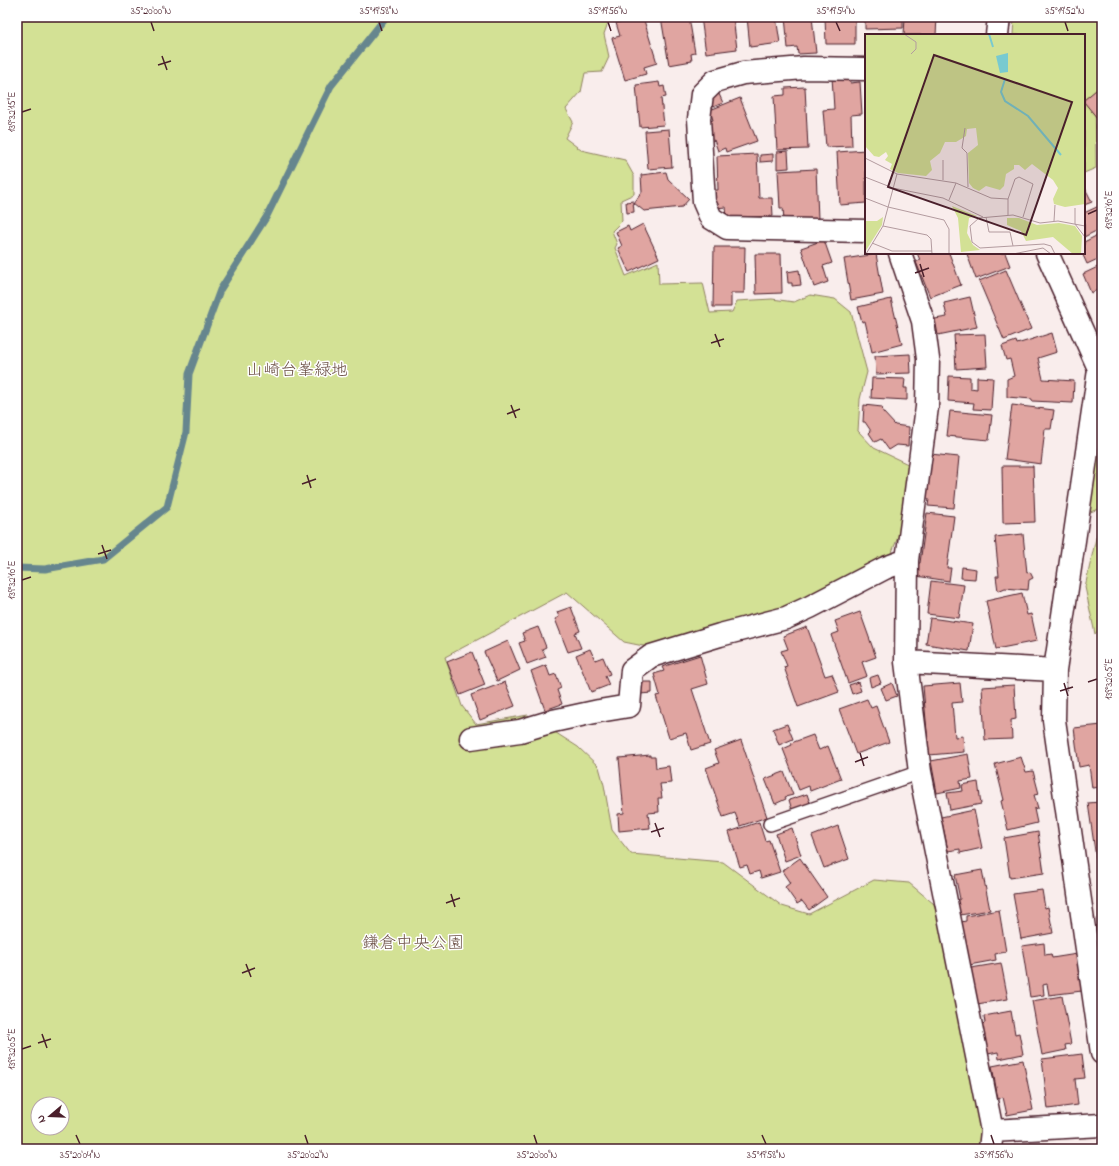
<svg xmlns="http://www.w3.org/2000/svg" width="1119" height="1166" font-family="'Indie Flower','Klee One',sans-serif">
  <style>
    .green { fill: #d3e195; stroke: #8e8060; fill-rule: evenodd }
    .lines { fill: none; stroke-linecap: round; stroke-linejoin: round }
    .stream { stroke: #66868e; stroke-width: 7 }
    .building { fill: #e0a5a1; stroke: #4a1f2b }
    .lane-casing { stroke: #4a1f2b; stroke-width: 16 }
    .street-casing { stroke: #4a1f2b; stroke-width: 25 }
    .secondary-casing { stroke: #4a1f2b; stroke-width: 25 }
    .lane { stroke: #fff; stroke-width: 13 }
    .street { stroke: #fff; stroke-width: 22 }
    .secondary { stroke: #fff; stroke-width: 22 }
    .ticks { fill: none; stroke: #4a1f2b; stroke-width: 1.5 }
    .labels { text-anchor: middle; stroke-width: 3; stroke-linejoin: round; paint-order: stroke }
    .park-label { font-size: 17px; fill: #6c5046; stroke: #fff }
    .inset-river { fill: none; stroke: #78cad0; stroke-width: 2 }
    .inset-road { fill: none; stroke: #b39b9f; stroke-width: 1 }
    .view { fill: #4a1f2b; fill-opacity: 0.15; stroke: #4a1f2b; stroke-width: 2 }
    .inset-edge { fill: none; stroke: #4a1f2b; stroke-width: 2 }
    .neatline { fill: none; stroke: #4a1f2b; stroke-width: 1.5 }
    .ticks-label { font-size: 10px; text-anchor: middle; fill: #4a1f2b }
  </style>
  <rect width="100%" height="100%" fill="#f9edec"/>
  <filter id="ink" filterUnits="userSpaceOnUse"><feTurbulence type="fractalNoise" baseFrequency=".025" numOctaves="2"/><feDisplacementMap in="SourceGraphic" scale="8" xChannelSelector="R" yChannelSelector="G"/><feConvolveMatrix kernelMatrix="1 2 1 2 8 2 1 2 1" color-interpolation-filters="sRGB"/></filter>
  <g filter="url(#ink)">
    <path class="green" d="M17,17H610L604,34L609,57L602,72L585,73L581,92L566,109L573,122L565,138L581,150L625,160L634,176V194L621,200L622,221L612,231L617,244L615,248L626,276L658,262L659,284L703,283L710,313L732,312L737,301L772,299L794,302L810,295L835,299L851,312L867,372L860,399L858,431L874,448L912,466L902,527L892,552L876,565L806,601L761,613L653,648L624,642L567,592L445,657L462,706L476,724L528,715L578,747L599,767L604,785L612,830L631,854L723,862L782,906L809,914L874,880L909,883L934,904L965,1027L983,1131L981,1149H17ZM38,1104H62V1128H38Z
      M1014,17H1102V72L1095,98L1096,168L1084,173V35H1013Z
      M1102,420V508L1087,513Z
      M1102,511V626L1095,634L1085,587Z"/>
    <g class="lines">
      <path class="stream" d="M17,568L45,569L103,559L167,507L186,432L189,374L220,290L267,216L331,86L386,17"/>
    </g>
    <path class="building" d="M635,17H643L657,63L644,67L646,74L625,80L612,38L620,36L616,23Z
      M661,17H689L695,53L691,54L692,61L669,65Z
      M701,17H733L737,49L706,53Z
      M747,17H776L780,43L750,47Z
      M785,17H812L816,53L798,54L797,47L788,48Z
      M825,17H855V44H826Z
      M865,17H903V28L865,29Z
      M905,17H937L936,35H904Z
      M849,76L850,83L860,82L862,114L851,115L852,146L826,147L823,110L834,109L832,77Z
      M659,82L660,87L664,86L666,97L661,98L664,125L640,127L636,85Z
      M805,87L808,149L777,150L774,96L785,95V88Z
      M1096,90L1102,96V124L1084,102V100Z
      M719,94L723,103L713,107L710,98Z
      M740,98L757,141L726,152L725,148L718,151L714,140L708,143L707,122L713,120L710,110Z
      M669,129L672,167L648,169L645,131Z
      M866,150V203L840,205L837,152Z
      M788,151L789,168L777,169V152Z
      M757,154L759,198H772L773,216L727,218L726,207L715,208L714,190H718L717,156Z
      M773,154V161L760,162V155Z
      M816,169L818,219L784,220L783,208H780L778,171Z
      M666,172L668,179L689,199L682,207L644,211L634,203L642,192L641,175Z
      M1084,186L1092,202L1084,205Z
      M633,201L634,212L627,213L626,202Z
      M1099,206L1102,212V228L1084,237V213Z
      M643,224L659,258L629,272L618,248L622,246L616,232L628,226L630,231Z
      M1102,233V257L1087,264L1082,253H1084V242Z
      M824,240L832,263L823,266L828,282L814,287L801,248Z
      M714,247H745L744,293H731V307H713Z
      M917,253H949L961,285L930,297L916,262L920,260Z
      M969,253H1005L1010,266L976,279L967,254Z
      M755,254H781L782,293L756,294Z
      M876,254L883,294L851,300L844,259Z
      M1102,265V295L1099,289L1091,293L1083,274Z
      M799,270L801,285L792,286V283H788L787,272Z
      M1006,270L1031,329L1004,340L979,281Z
      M970,297L977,327L938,335L935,319L947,317L944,303Z
      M891,299L902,344L872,352L865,321L862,322L858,307Z
      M1102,301V320L1096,308L1100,306L1099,302Z
      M1052,333L1057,352L1038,358L1043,379L1074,381L1073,403L1032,401V399L1007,397V379L1014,376L1010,359L1006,360L1002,346L1016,341L1017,344Z
      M985,334L987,367L956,369L954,335Z
      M910,354L911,373L876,374L875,356Z
      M949,376L970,377V388L977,389V377L993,378L991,410L973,409L974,403L948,401Z
      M872,378L905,379L904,388H907V400L871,398Z
      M864,405L882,407L883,412L895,425L909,427L908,446L897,445L889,450L881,439L875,442L869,433L871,431L865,422H863Z
      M1012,405L1054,410L1051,429H1045L1041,464L1005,459Z
      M950,411L992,415L989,440L947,436Z
      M930,454L959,457L954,508L928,506L929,499H925Z
      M1002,466H1033L1035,522L1003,523Z
      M927,513L954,516L947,568H951L949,581L916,576L918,563H920Z
      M1023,534L1027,573L1030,572L1033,578L1029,580L1028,590L1005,588L998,591L996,576H999L995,537Z
      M962,567L976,569L975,579L961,578Z
      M931,581L964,585L959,618L927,614Z
      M1022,593L1027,615L1031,614L1037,641L996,649L986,601Z
      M571,607L580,631L575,633L581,648L568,652L555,619L559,617L557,612Z
      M860,612L876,657L862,662L867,676L848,683L831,635L839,632L835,621Z
      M930,618L973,624L969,651L926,644Z
      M538,627L546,647L542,649L546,657L527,664L519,643L525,641L522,633Z
      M807,627L825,676L832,674L839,692L798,707L784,667L787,666L781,651L788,649L783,636Z
      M508,641L520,670L497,681L484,652Z
      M590,649L595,660L603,657L610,674L605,676L609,685L591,692L576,655Z
      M472,652L485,685L460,695L447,662Z
      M700,655L708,684L692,689L710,744L691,750L686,733L669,738L656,696L660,695L654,674L664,671L662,667Z
      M546,665L550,676L556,674L561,688L557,690L562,704L545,710L531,671Z
      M878,675L881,683L871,687L869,678Z
      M505,682L515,706L480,720L471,695Z
      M640,682H652V693L640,694Z
      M858,682L861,691L852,694L849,685Z
      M892,683L897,696L886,700L881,688Z
      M960,683L962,702L952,703L955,737L963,736L964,752L929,755L923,686Z
      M1014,685L1016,719L1011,720L1012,739L985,740L982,687Z
      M867,699L871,708L876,706L889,742L856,754L839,709Z
      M787,724L793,739L779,745L773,729Z
      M1102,725V787L1092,788L1089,765L1079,767L1074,728Z
      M813,735L819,750L828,746L841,779L810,791L809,786L799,790L783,749L792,745L791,743Z
      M741,740L767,817L740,826L735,813L723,817L706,768L719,763L714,750Z
      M968,754L972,779L960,781L961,788L937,793L931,761Z
      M650,755V757H655L656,768L669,766L671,783L660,784L662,798H658L659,812L648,813L650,828L619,831L618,814L624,813L619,758Z
      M1021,757L1026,772L1033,771L1039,794L1034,795L1038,808L1034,809L1037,823L1008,830L1001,801L1004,800L995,764Z
      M784,772L793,795L785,797L786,799L775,804L765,779Z
      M978,782L981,804L950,810L947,793L963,791L962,785Z
      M1099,793H1102V857L1096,858L1088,803L1100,802Z
      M807,794L810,803L792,810L789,800Z
      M974,810L982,848L960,853V849L948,851L941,817Z
      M759,822L765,841L769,840L780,872L761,878L759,871L750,874L747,865L740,867L729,832Z
      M838,826L849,859L824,868L812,836Z
      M792,828L801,855L785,861L776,834Z
      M1038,832L1044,873L1010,878L1004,838Z
      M800,858L827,897L809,910L802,901L797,904L785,887L790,883L782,871Z
      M1097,863H1102V886H1100Z
      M982,870L990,910L960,915L957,900L960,899L955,875Z
      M1042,890L1045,908L1048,907L1053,933L1021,939L1013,894Z
      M999,910L1006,952L995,954L996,960L969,965L961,922L966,921V916Z
      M1044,943L1045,955L1051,954L1052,958L1077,954L1082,991L1049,995L1047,984L1043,985L1044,995L1030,997L1022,946Z
      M1001,963L1008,999L977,1004L971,968Z
      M1062,996L1071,1044L1065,1045L1066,1050L1042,1055L1032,1001Z
      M1011,1011L1015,1034L1019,1033L1023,1054L999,1059L998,1052L988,1054L982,1024L985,1023L984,1016Z
      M1082,1054L1085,1078L1075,1079L1078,1105L1048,1109L1042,1059Z
      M1023,1060L1033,1110L1007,1115L1003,1097L998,1099L992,1066Z
      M1053,1145L1075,1147V1149H1053Z"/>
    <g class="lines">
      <defs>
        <path id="lane" d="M770,824L920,772"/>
        <path id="street" d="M866,69L804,68L743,73L715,81L702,94L699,119L704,202L711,218L727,228L866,231
          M900,253L923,321L928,359L927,407L907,560L906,662L920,772L992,1131L990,1149
          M1099,370L1055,670L1054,720L1102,1053
          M906,662L1055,670
          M471,738L520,731L553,721L599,711L629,706L632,670L651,656L720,635L786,618L810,607L885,568L907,560
          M992,1131L1102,1125"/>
        <path id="secondary" d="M997,35L999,17
          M1047,253L1102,375"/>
      </defs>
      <use href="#lane" class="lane-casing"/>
      <use href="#street" class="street-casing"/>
      <use href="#secondary" class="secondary-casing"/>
      <use href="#lane" class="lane"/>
      <use href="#street" class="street"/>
      <use href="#secondary" class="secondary"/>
    </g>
  </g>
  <path class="ticks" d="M151,22L154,31M379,22L382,31M608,22L611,31M836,22L840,31M1065,22L1068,31M162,56L167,70M158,65L171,61M22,112L31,109M1088,214L1097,210M920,264L924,277M915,273L929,268M715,334L720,347M711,343L724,339M511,405L516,418M507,414L520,409M307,475L311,488M302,484L316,479M102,545L107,559M98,554L111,550M22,580L31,577M1088,682L1097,679M1064,683L1068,696M1060,691L1073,687M860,753L864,766M855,762L868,757M655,823L660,837M651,832L664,828M451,894L455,907M446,903L460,898M246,964L251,977M242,973L255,968M42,1034L47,1048M38,1043L51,1039M22,1049L31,1046M76,1135L80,1144M305,1135L308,1144M534,1135L537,1144M762,1135L766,1144M991,1135L994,1144"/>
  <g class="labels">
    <g class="park-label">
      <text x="297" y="375">山崎台峯緑地</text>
      <text x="413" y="948">鎌倉中央公園</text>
    </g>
  </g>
  <g transform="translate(865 34)">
    <rect width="220" height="220" fill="#f9edec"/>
    <path d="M0,0H220V170L200,173L189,170L188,165L193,154L188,146L167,130L160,136L154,131H149V135L141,140L139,152L135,156L121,152L114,157L108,154L104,149L103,119L113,111L111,94L102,95L101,102L91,108H80L75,119L65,127L67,136L61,142L33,139L25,135L27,130L20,126L23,122L21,118L14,123L9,122L0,112ZM87,172L112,182L104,184L102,199L108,211L115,216L96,218L93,184ZM18,183L17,191L0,218V187H12ZM142,184H154L172,191L194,189L210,192L217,202L216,220H208L188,203L161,207L156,197L142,191Z" fill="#d3e195"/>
    <path d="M143,19V38L135,39L131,22Z" fill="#78cad0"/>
    <path class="inset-river" d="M124,0L128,13M140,45L136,58L140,67L163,82L196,121"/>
    <path class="inset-road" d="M39,0L51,8V15L46,20M100,94L97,114L102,119L103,153M0,124L32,140L91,149L126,164L143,165M78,126V146M0,143L28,154L78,164L118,183M0,164L23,173L79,186L84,195V220M84,166L91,149M210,174V190L220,203M143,181V165L150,145L154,143L168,150L158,183M121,183L124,198H145L148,212M189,187L190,171M18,192L62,201L66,205L67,220M7,209L27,217H67M1,220L18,192L32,140M148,220L178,214L186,220M190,220L186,212L179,210L115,214L107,208L105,192L114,184L148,181L175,189L193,187L220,192"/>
    <path class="view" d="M69,21L207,68L161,201L23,153Z"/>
    <rect width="220" height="220" class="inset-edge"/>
  </g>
  <rect width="1119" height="1166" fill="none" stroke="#fff" stroke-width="44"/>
  <g transform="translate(50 1116) rotate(251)"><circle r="19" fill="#ffffff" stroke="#b7a5aa"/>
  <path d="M0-3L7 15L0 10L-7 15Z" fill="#4a1f2b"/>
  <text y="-6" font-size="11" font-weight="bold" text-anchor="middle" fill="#4a1f2b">N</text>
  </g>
  <rect x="22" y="22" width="1075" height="1122" class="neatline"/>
  <g class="ticks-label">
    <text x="151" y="14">35°20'00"N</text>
    <text x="379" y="14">35°19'58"N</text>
    <text x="608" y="14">35°19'56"N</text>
    <text x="836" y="14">35°19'54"N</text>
    <text x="1065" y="14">35°19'52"N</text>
    <text transform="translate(11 112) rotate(-90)" y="4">139°32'15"E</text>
    <text transform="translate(1108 210) rotate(-90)" y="4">139°32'10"E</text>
    <text transform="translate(11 580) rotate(-90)" y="4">139°32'10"E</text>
    <text transform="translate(1108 679) rotate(-90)" y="4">139°32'05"E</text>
    <text transform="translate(11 1049) rotate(-90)" y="4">139°32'05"E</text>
    <text x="80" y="1158">35°20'04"N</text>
    <text x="308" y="1158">35°20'02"N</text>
    <text x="537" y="1158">35°20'00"N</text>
    <text x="766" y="1158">35°19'58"N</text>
    <text x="994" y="1158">35°19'56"N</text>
  </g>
</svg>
